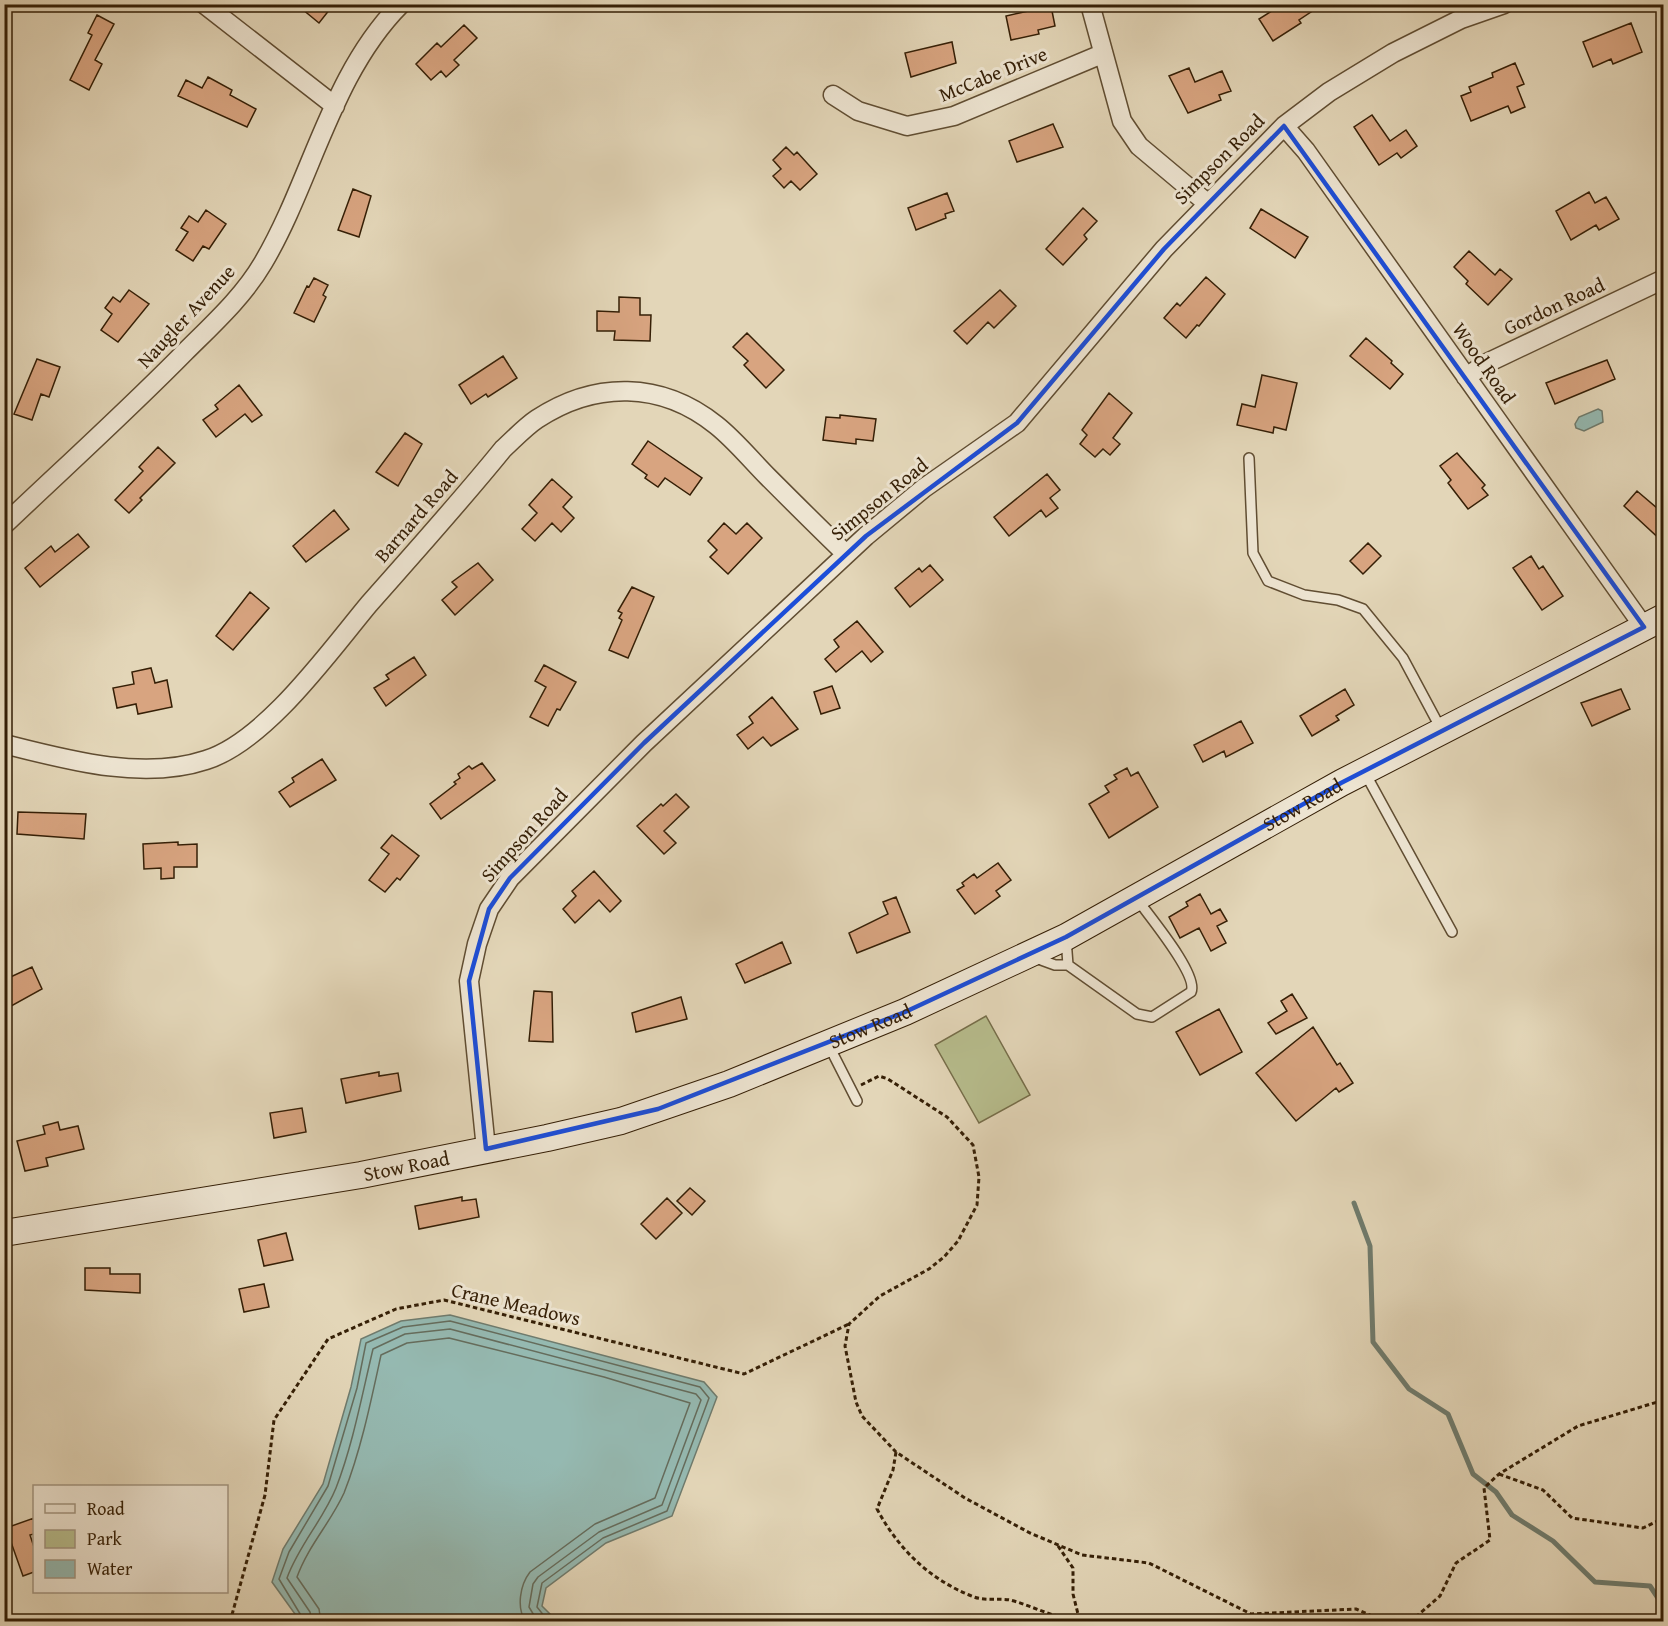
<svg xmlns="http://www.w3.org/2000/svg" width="1668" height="1626" font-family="'Gentium Book Plus',serif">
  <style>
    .green { fill: #b7bd8d; stroke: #766e4a; stroke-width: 1.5 }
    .water { fill: #95b9b1; stroke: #6f7b6d; stroke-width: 1.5 }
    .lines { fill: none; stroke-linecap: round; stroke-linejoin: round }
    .shore { stroke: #656c5c; stroke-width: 1.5 }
    .stream { stroke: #6f7b6d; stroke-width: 5 }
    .building { fill: #d8a480; stroke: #351f06; stroke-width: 1.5 }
    .lane-casing { stroke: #604d32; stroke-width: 12 }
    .street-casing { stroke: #604d32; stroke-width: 21 }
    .secondary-casing { stroke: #351f06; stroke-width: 28 }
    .path { stroke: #351f06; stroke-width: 3; stroke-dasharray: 4.5 3; stroke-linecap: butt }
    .lane { stroke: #ede4d1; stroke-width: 9 }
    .street { stroke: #ede4d1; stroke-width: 18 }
    .secondary { stroke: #ede4d1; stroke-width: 26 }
    .marked { fill: none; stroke: #1d4ed8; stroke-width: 4.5; stroke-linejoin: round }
    .labels { text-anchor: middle; stroke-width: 6; stroke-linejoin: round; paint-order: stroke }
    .street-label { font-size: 20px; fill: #351f06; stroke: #ede4d1 }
  </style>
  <rect width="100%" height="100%" fill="#e3d6b8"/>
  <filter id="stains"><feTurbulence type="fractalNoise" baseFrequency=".00333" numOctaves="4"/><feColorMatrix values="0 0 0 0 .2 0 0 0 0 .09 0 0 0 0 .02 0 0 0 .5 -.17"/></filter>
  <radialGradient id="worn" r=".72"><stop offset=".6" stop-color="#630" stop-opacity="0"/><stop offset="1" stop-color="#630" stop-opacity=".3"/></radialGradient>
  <path class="green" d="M986,1016L1030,1095L979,1123L935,1045Z"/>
  <path class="water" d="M1598,409L1602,411L1603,422L1584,431L1576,428L1575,424L1579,417Z
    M450,1315L704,1382L717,1397L672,1516L606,1543L546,1588L542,1606L557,1621H300L272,1582L283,1549L323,1484L351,1387L361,1339L401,1321Z"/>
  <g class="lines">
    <path class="shore" d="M305,1622L279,1579L289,1552L328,1486L357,1388L366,1343L403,1327L450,1321L700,1387L709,1398L667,1511L603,1538L542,1583L537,1607L549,1622
      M312,1622L310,1612L287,1578C299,1545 323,1520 336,1488C353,1444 362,1395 373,1349L405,1334L450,1329L696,1394L701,1400L662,1505L599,1532L538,1577L533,1584L529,1607L538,1622
      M321,1622L319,1609L297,1577C308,1546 331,1522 344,1493C361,1450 371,1401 381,1355L407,1343L449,1338L604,1377L690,1403L655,1498L595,1524L530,1572C520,1585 516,1608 526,1622"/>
    <path class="stream" d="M1354,1203L1370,1246L1373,1342L1409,1389L1448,1414L1473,1474L1496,1492L1512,1515L1553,1541L1595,1582L1650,1586L1664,1607"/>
  </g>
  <path class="building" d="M296,4H334L319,23Z
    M1283,4H1323L1299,20L1301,23L1273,41L1259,19Z
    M1051,6L1055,26L1038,30L1039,34L1011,40L1006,16Z
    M97,15L114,24L95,60L102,64L89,90L70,80L92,35L88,33Z
    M1631,23L1642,52L1613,64L1611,59L1593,67L1583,42Z
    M464,25L477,38L454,60L459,65L446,77L441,71L431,80L416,64L437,43L441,47Z
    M952,42L956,63L911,77L905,53Z
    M1515,63L1524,84L1517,87L1525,107L1511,113L1508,106L1471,121L1461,96L1471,92L1469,87L1493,77L1492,73Z
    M1189,68L1195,82L1222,71L1231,91L1219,95L1221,100L1188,113L1169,76Z
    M208,77L232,90L230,95L256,109L247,127L178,96L186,80L202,88Z
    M1372,115L1390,141L1406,130L1417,146L1401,158L1397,153L1379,165L1354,127Z
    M1053,124L1063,147L1017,162L1009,141Z
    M786,147L794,155L797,152L817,174L800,190L791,181L784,188L773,176L781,169L773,160Z
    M353,189L371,196L359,237L338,230Z
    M1589,192L1595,203L1606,197L1619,219L1599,230L1596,225L1571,240L1556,211Z
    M947,193L954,211L945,214L946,218L916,230L908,208Z
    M1083,208L1097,221L1084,235L1087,239L1063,265L1046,249Z
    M1261,209L1308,237L1295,258L1250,228Z
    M206,210L226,224L209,249L203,246L193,261L176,250L188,232L181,228L189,216L198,222Z
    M1469,251L1495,275L1500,269L1512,279L1488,305L1466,284L1468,281L1454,267Z
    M1206,277L1225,294L1199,326L1197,325L1186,338L1164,318L1177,303L1180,306Z
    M314,278L328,285L323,295L326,297L314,322L294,313L307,286L309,287Z
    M129,290L149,304L118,342L101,330L112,314L105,308L113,297L120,302Z
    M1000,290L1016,306L994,328L988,322L967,344L954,331Z
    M619,297L640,298V315H651L650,341L614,340L615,331H597V311L619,312Z
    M747,333L784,370L766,388L744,365L748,361L733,347Z
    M1366,338L1392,361L1391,363L1403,374L1390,389L1350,356Z
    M503,356L517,378L488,397L486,394L471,404L459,385Z
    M37,359L60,367L49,397L41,394L32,420L14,414Z
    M1607,360L1615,379L1555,404L1546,383Z
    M1262,375L1297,383L1286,430L1274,427L1273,433L1237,425L1242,404L1255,407Z
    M239,385L262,415L252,422L245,414L216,437L203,420L218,409L215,405Z
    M1109,393L1132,413L1113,438L1120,444L1110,455L1103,449L1095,457L1080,444L1087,435L1082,430Z
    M840,415L876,419L873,441L856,439V444L823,440L826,417L840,418Z
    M405,433L422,444L398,486L376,472Z
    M648,441L702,478L690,495L665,478L658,487L645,478L647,475L632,464Z
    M158,447L175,463L140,498L142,500L129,513L115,500L143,471L139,467Z
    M1457,453L1485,485L1482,488L1488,495L1468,509L1448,483L1451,480L1440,466Z
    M1047,474L1060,490L1050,498L1058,508L1046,517L1041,510L1009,536L994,517Z
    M552,479L572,497L563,507L574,518L561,532L552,523L535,541L522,529L537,513L529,505Z
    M1637,491L1664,514V543L1624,506Z
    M334,510L349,529L306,562L293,546Z
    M724,523L736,534L747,523L762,538L728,574L710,557L717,550L708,541Z
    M78,534L89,547L40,587L25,568L51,546L55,552Z
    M1368,543L1381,556L1363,574L1350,561Z
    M1531,556L1539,569L1543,566L1563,596L1542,610L1513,568Z
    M478,563L493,580L455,615L442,600L457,587L452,582Z
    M930,565L943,580L910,607L895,588L919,568L922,572Z
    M632,587L654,597L628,658L609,650L622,620L619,618L622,613L618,611Z
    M250,592L269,608L233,650L216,636Z
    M857,621L883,652L871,662L862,651L836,672L825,659L839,647L834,640Z
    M414,657L426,675L386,706L374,688L389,679L386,675Z
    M544,665L576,682L560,710L557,709L548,726L530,717L546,687L535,681Z
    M151,668L155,683L167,680L172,707L138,714L136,704L117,708L113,688L134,684L132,672Z
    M832,686L840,708L821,714L814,692Z
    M1345,689L1354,705L1336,716L1339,720L1312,736L1300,716Z
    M1621,689L1630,709L1592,726L1581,703Z
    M772,697L798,729L771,746L763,737L748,749L737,735L753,723L749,717Z
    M1241,721L1253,743L1226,757L1224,751L1203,762L1194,745Z
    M322,759L336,780L290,807L279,792L294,782L292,778Z
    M482,763L495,780L441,819L430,804L456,784L454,782L460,778L458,774L469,766L472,769Z
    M1127,768L1131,776L1138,772L1158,807L1109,838L1089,804L1109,792L1105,786L1117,779L1114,775Z
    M676,794L689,807L664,831L676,843L664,854L637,826L661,804L663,806Z
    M18,812L86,814L84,839L17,834Z
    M392,835L419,856L400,880L397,878L385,892L369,880L389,854L381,848Z
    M178,842V845L197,844V867H174V878L161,879V868L144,869L143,844Z
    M998,863L1011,880L996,891L1000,896L975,914L957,890L964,886L962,883L974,874L977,878Z
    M594,871L621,901L610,912L599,900L575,923L563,909L576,896L572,891Z
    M1200,894L1211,914L1220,909L1227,921L1217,926L1226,943L1211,951L1199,928L1180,938L1169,917L1188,906L1186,902Z
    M896,897L910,932L857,953L849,933L888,914L883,902Z
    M782,942L791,963L745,983L736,964Z
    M32,967L42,989L4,1010V980Z
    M534,991L552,992L553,1042L529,1041Z
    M1292,994L1307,1018L1276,1034L1268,1023L1287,1011L1281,1001Z
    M681,997L687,1019L636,1032L632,1013Z
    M1219,1009L1242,1052L1200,1075L1176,1032Z
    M1313,1027L1337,1065L1340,1063L1353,1083L1339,1092L1336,1088L1296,1121L1256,1073Z
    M379,1072V1076L398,1073L401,1091L346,1103L341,1079Z
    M302,1108L306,1132L274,1138L270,1113Z
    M58,1122L60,1130L78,1126L84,1149L46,1158L48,1166L25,1171L17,1141L45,1134L43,1126Z
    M690,1188L705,1201L692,1215L677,1201Z
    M462,1197V1201L476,1199L479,1217L419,1229L415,1206Z
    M667,1198L682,1213L656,1239L641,1224Z
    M286,1233L293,1260L264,1266L258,1240Z
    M85,1268H110V1274H140V1293L85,1290Z
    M264,1284L269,1307L244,1312L239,1289Z
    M34,1518V1534L30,1535L34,1547V1572L23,1576L6,1528Z"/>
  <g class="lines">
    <defs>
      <path id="lane" d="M1249,458L1253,553L1268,581L1304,595L1338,600L1363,609L1403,658L1441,729
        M1365,773L1452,932
        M1066,939L1068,965L1137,1014L1152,1017L1191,992C1199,975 1149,916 1137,899
        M1033,957L1055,965H1068
        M829,1046L857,1101"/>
      <path id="street" d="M204,4L335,106
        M1090,4L1122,121L1139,146L1207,203
        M833,95L858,111L907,126L954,116L1102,54
        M1284,126L1306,151L1644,627
        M1466,377L1487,363L1664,279
        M4,525C65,467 127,411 185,352C213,324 243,297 263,263C312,180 331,74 401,4
        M4,744C67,760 143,781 206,760C266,741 329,652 369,604C414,553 460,502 503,449C514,439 525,427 537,419C595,381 661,381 716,425C735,440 751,460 768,477C794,503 820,529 846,554
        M486,1149L469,981L477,944L489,909L510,878L644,743L866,536L924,488L1017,423L1164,249L1284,126L1329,92L1393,53L1461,19L1504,4"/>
      <g id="secondary">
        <path id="s1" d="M4,1233L361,1175L547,1138L621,1121L729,1084L905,1012L1066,937L1341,783L1664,617"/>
      </g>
    </defs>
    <use href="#lane" class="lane-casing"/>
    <use href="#street" class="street-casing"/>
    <use href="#secondary" class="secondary-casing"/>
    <path class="path" d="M861,1085L879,1076L888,1079L947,1117L973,1145L979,1177L977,1205L958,1241L944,1257L929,1269L880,1296L849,1324L845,1346L856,1402L862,1416L896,1452L965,1498L1030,1533L1082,1555L1149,1563L1251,1614L1356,1609L1386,1622
      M896,1452L893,1470L877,1509C899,1550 930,1580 974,1597C985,1601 999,1598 1010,1600C1030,1605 1047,1615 1067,1618L1070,1622
      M1499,1474L1543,1490L1572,1518L1643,1528L1664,1518
      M1058,1546L1073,1568V1594L1080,1622
      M230,1622L265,1495L274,1420L328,1339L396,1309L444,1300L744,1374L849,1324
      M1410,1622L1440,1596L1456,1563L1490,1540L1484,1488L1499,1474L1578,1426L1664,1400"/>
    <use href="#lane" class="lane"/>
    <use href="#street" class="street"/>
    <use href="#secondary" class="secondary"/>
  </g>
  <path class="marked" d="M1284,126L1644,627L1341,783L1066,937L905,1012L658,1109L486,1149L469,981L489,909L510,878L644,743L866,536L1017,423L1164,249Z"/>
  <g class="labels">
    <g class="street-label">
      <text transform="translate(993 74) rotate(-22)" y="7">McCabe Drive</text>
      <text transform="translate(1219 159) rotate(-45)" y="7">Simpson Road</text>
      <text transform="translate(1554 306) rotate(-25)" y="7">Gordon Road</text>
      <text transform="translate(186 316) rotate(-47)" y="7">Naugler Avenue</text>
      <text transform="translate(1484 363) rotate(55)" y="7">Wood Road</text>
      <text transform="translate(879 499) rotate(-39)" y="7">Simpson Road</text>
      <text transform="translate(416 516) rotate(-49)" y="7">Barnard Road</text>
      <text dy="7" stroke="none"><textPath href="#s1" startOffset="1380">Stow Road</textPath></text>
      <text transform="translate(524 835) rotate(-48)" y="7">Simpson Road</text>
      <text dy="7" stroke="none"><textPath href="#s1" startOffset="894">Stow Road</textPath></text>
      <text dy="7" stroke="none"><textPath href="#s1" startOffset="408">Stow Road</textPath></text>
      <text transform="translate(516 1304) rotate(13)" y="7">Crane Meadows</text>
    </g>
  </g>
  <rect width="1668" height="1626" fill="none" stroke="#e3d6b8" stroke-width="24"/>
  <rect x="6" y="6" width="1656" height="1614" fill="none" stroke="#351f06" stroke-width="3"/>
  <rect x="12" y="12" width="1644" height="1602" fill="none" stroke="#351f06" stroke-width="1.5"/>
  <rect x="33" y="1485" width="195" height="108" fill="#ede4d1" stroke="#a39580" stroke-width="1.5"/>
  <rect x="45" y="1504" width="30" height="9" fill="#ede4d1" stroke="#a39580" stroke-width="1.5"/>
  <text x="87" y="1515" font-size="18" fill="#351f06">Road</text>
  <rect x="45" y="1530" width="30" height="18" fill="#b7bd8d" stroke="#a39580" stroke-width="1.5"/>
  <text x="87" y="1545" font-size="18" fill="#351f06">Park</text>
  <rect x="45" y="1560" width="30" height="18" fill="#95b9b1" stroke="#a39580" stroke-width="1.5"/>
  <text x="87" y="1575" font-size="18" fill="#351f06">Water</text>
  <rect width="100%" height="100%" filter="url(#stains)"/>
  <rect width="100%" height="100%" fill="url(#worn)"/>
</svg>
